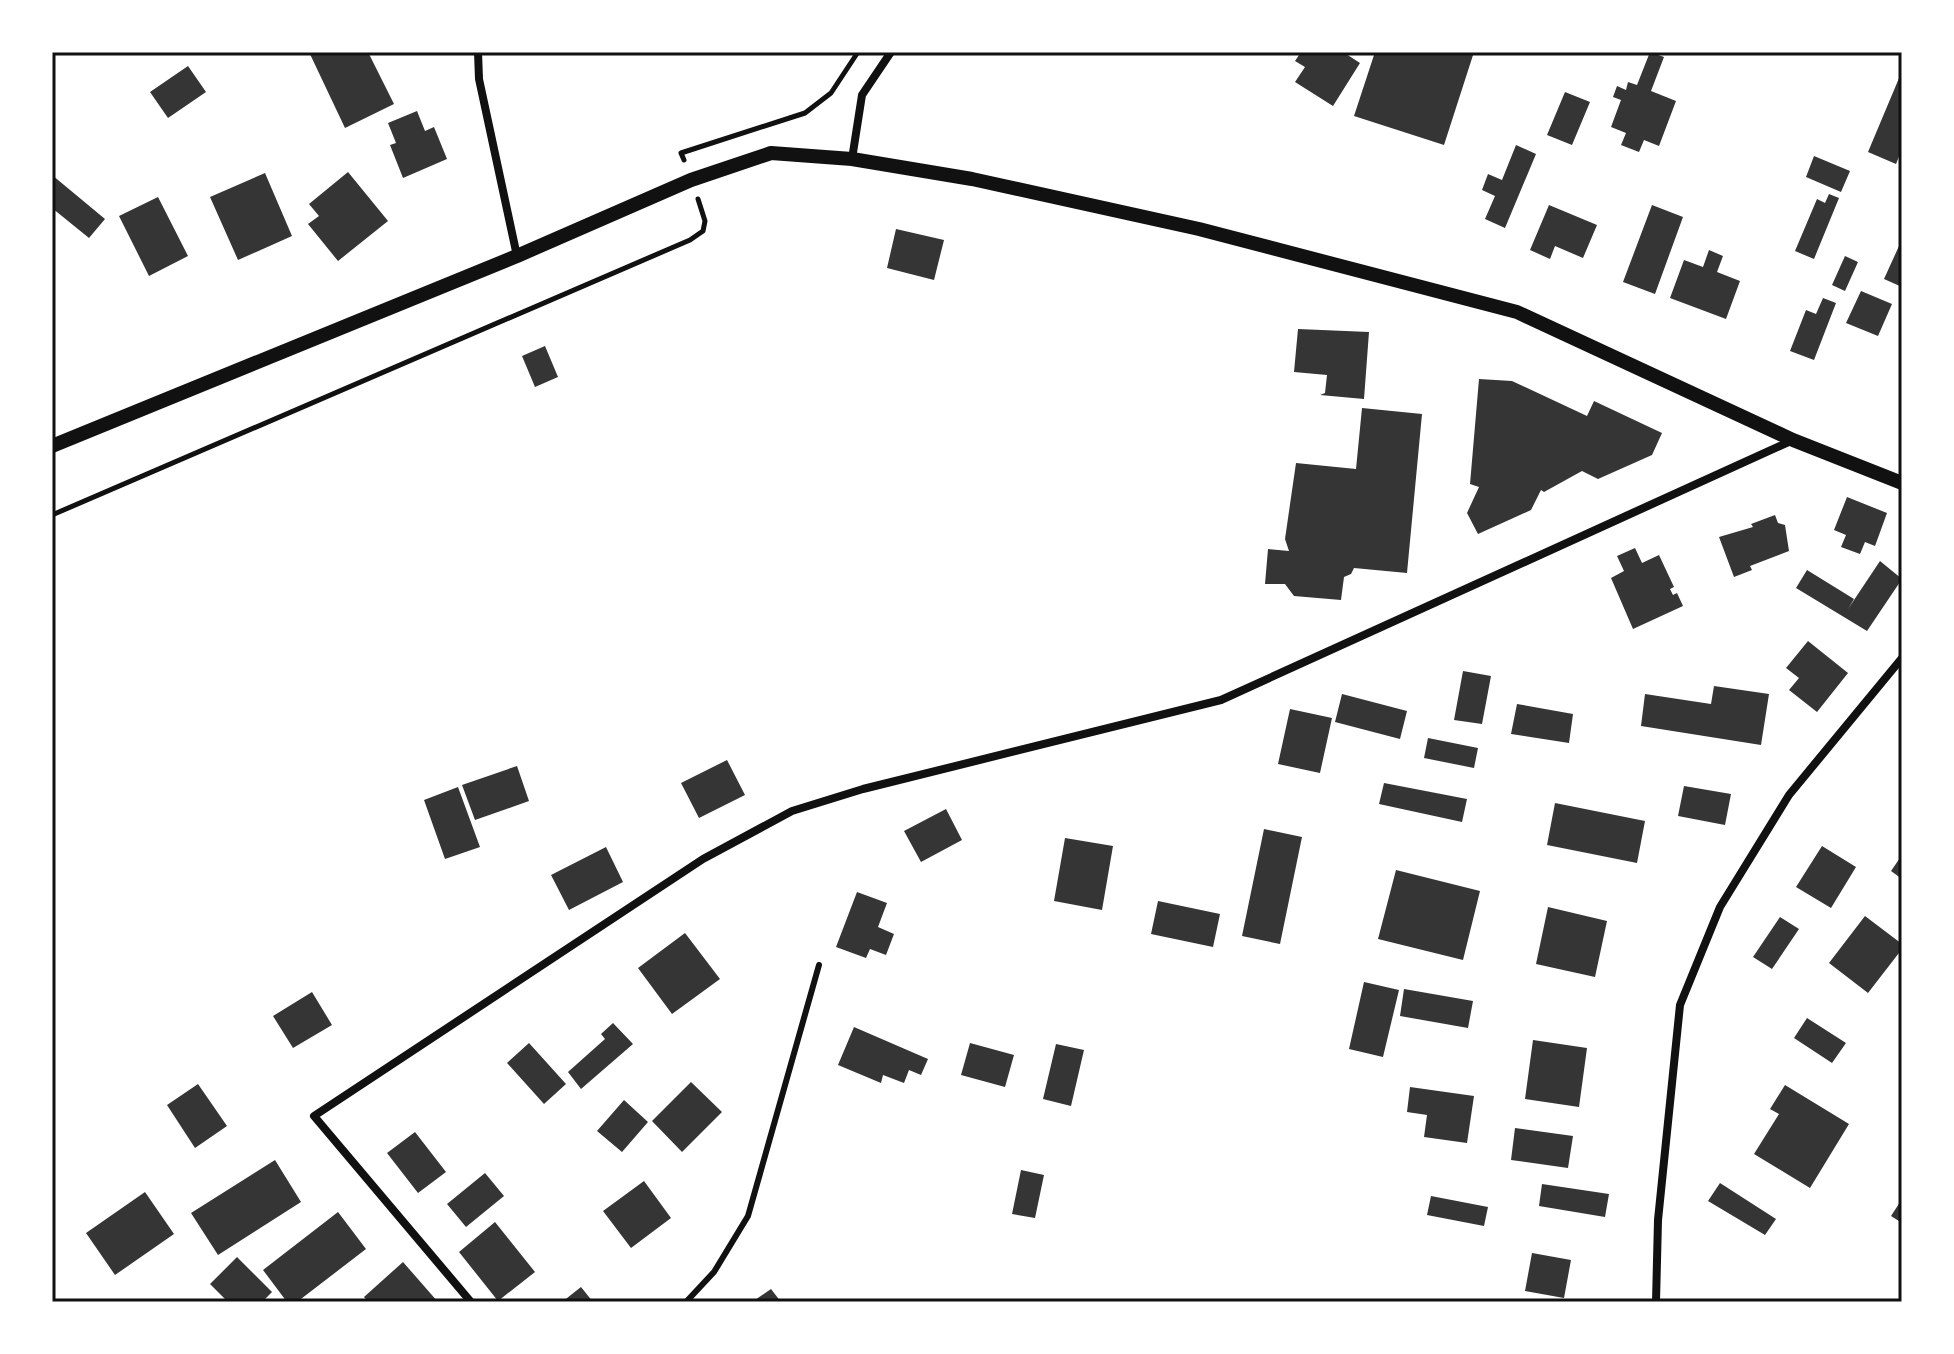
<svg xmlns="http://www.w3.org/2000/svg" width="1954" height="1354" font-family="Figtree,sans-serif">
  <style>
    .building { fill: #353535 }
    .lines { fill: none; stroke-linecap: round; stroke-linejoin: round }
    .path { stroke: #111; stroke-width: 5 }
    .service { stroke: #111; stroke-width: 6 }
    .minor { stroke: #111; stroke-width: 8 }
    .tertiary { stroke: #111; stroke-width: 14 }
    .neatline { fill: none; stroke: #111; stroke-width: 3 }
  </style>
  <rect width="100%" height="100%" fill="#fff"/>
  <path class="building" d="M309,52H368L394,104L345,128Z
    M1301,52H1343L1360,63L1333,106L1295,82L1305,67L1295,61Z
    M1375,52H1474L1444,145L1354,116Z
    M1650,52L1664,57L1651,91L1676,101L1659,146L1644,140L1639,152L1621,145L1626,133L1611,127L1621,100L1613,97L1617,86L1626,90L1628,82L1637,85Z
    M188,66L206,92L168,118L150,92Z
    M1902,71V149L1896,164L1868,152Z
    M1565,92L1590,102L1572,145L1547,135Z
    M417,111L425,131L434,127L447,159L403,178L390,145L396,143L388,123Z
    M1516,145L1536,154L1505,228L1485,219L1495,196L1482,190L1488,174L1502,180Z
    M1814,156L1850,171L1841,192L1806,177Z
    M348,172L388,221L338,261L308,224L319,216L309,204Z
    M265,173L292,236L238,260L210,197Z
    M52,175L105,219L89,238L52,208Z
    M1829,194L1839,198L1814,259L1795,251L1817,199L1825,203Z
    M158,197L188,256L149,276L119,216Z
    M1549,205L1597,225L1583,258L1555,246L1550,259L1530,250Z
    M1652,205L1683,217L1655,294L1623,282Z
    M896,229L944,240L934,280L887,268Z
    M1899,246L1902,247V287L1884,279Z
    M1709,250L1723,256L1717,272L1740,281L1726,319L1670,298L1684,260L1703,267Z
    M1845,256L1858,262L1845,291L1832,285Z
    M1861,291L1892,304L1878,336L1846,323Z
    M1823,298L1836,303L1814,360L1790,351L1806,310L1816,314Z
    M1298,329L1369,332L1364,399L1320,395L1325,393L1327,375L1294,372Z
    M545,346L558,377L535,387L522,356Z
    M1479,379L1512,381L1587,416L1594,401L1662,433L1652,455L1598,479L1582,471L1544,492L1541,490L1531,510L1478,534L1467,513L1479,487L1470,484Z
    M1362,408L1422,414L1407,573L1354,568L1351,574L1344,577L1341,600L1294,596L1285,584H1265L1268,549L1289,551L1285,539L1296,463L1356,469Z
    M1847,497L1887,513L1875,546L1865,542L1860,554L1841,547L1846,535L1834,530Z
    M1775,515L1778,523L1785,525L1789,551L1750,566L1752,570L1734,577L1719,537L1753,527L1751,524Z
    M1635,548L1642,563L1659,555L1674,587L1670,589L1673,595L1677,593L1683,606L1633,629L1611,578L1624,571L1617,556Z
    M1880,561L1902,579L1867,631L1796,588L1807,570L1854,599L1848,609Z
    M1808,641L1848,673L1817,712L1789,690L1799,678L1786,668Z
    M1463,671L1491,676L1482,724L1454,720Z
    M1714,686L1769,694L1761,745L1641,726L1645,694L1711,704Z
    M1342,694L1407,711L1400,739L1335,722Z
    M1517,704L1573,714L1569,743L1511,734Z
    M1290,709L1332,718L1320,773L1278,764Z
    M1428,738L1478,748L1474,768L1424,758Z
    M727,760L745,795L699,818L681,783Z
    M517,766L529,801L475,820L462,785Z
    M1384,783L1467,799L1462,822L1379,804Z
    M1684,786L1731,794L1725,825L1678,816Z
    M458,787L480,847L445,859L424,800Z
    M1555,803L1645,821L1637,863L1547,845Z
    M946,809L962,840L921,862L904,831Z
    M1264,829L1302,837L1280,944L1242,936Z
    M1065,838L1113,846L1102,910L1054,901Z
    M1822,846L1856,867L1831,908L1796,887Z
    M606,847L623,882L569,910L551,875Z
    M1902,855V879L1891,871Z
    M1396,870L1480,891L1463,960L1378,939Z
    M857,892L887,903L878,927L894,934L886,955L870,949L866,958L836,947Z
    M1158,901L1220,914L1213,947L1151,934Z
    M1548,907L1607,921L1595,977L1536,964Z
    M1865,916L1902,944V949L1868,993L1829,963Z
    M1780,917L1799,929L1772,969L1753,957Z
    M685,933L720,979L672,1014L638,968Z
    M1364,982L1399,990L1383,1057L1349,1049Z
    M1404,989L1473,1001L1468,1028L1400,1016Z
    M312,992L332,1025L293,1048L273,1016Z
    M1807,1018L1846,1043L1832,1063L1794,1038Z
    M613,1023L633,1044L581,1089L568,1072L605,1039L601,1034Z
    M854,1027L928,1059L921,1075L909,1070L904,1083L883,1075L881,1083L838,1065Z
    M1533,1040L1587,1048L1579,1107L1525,1099Z
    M529,1043L566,1084L544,1104L507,1063Z
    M970,1043L1014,1055L1005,1087L961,1075Z
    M1056,1044L1084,1050L1071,1106L1043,1099Z
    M691,1082L722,1112L682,1152L652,1121Z
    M198,1084L227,1126L195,1148L167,1105Z
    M1785,1085L1849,1124L1810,1188L1754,1154L1779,1114L1770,1109Z
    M1410,1087L1474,1096L1467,1143L1424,1137L1427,1115L1407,1112Z
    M624,1100L648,1122L622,1152L597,1131Z
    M1515,1128L1573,1136L1568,1168L1511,1160Z
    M415,1132L446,1172L418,1193L387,1153Z
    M275,1160L301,1202L218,1255L191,1213Z
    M1021,1170L1044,1175L1035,1218L1012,1214Z
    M485,1173L504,1196L466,1227L447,1204Z
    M644,1181L671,1218L631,1248L603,1211Z
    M1720,1183L1776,1219L1765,1235L1708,1201Z
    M1542,1184L1609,1194L1605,1217L1539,1206Z
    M145,1192L174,1234L115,1275L86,1233Z
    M1431,1196L1488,1207L1484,1226L1427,1215Z
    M1902,1199V1223L1891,1216Z
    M338,1212L366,1249L297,1302H287L263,1270Z
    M495,1222L535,1272L498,1301L459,1252Z
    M1532,1253L1571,1260L1564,1298L1525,1291Z
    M237,1257L272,1292L262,1302H228L210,1284Z
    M403,1262L438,1302H368L364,1297Z
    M581,1287L593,1302H562Z
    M771,1289L781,1302H752Z"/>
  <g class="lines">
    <path class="path" d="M684,160L681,153L805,113L831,93L858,52
      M52,515L690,240L703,231L705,221L698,199"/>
    <path class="service" d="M686,1302L714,1272L748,1216L819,965"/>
    <path class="minor" d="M478,52L479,79L517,256
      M852,159L862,95L891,52
      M471,1302L314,1116L703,859L792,811L863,789L1221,700L1793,440
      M1656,1302L1658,1220L1680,1005L1720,907L1789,795L1902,658"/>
    <path class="tertiary" d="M52,446L517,256L691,180L771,153L852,159L972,179L1199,229L1517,312L1793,440L1902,483"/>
  </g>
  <rect width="1954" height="1354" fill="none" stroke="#ffffff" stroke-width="108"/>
  <rect x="54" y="54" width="1846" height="1246" class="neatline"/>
</svg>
